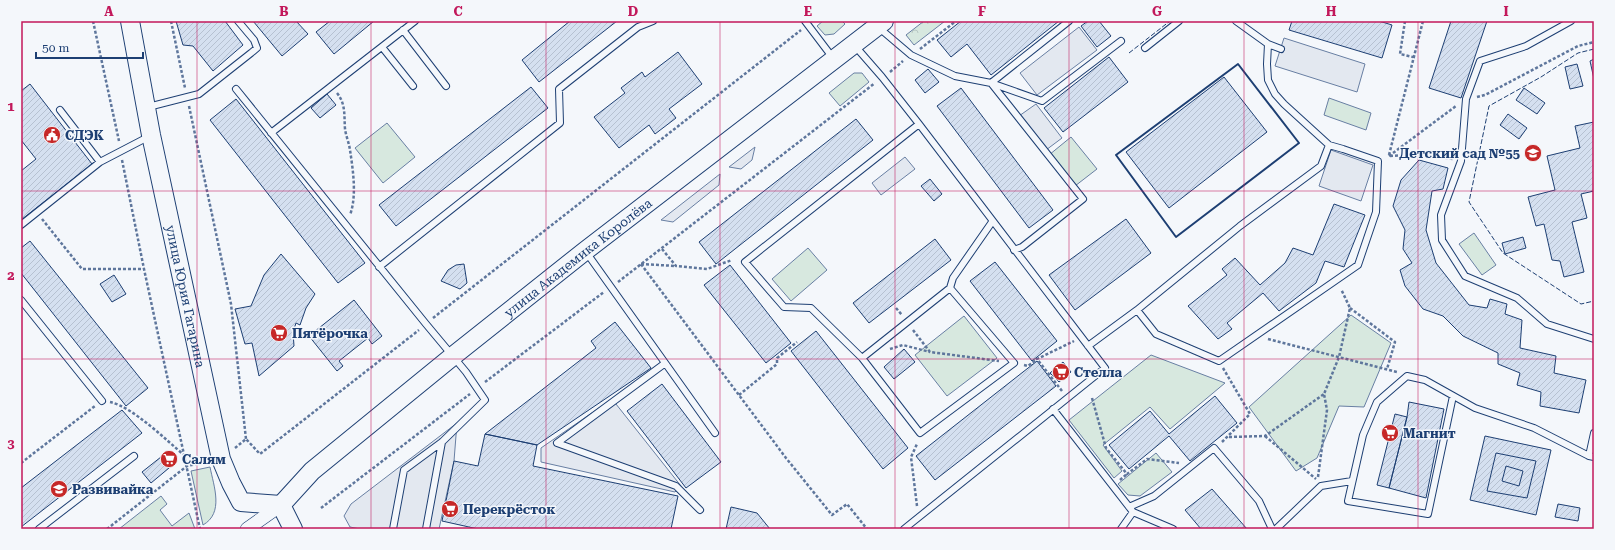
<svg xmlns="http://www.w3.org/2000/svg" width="1615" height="550" font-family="'Roboto Serif',serif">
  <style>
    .green { fill: #d7e8df; stroke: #687fa3 }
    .forest { fill: url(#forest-crowns); stroke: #687fa3 }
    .parking { fill: #e3e8f0; stroke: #687fa3 }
    .building { fill: url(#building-hatch); stroke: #1d3f73 }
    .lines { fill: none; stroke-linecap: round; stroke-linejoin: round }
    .lane-casing { stroke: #1d3f73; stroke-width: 8 }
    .street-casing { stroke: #1d3f73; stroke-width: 14 }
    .secondary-casing { stroke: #1d3f73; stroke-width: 20 }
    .path { stroke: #5e769c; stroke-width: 2.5; stroke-dasharray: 3 2; stroke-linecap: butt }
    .lane { stroke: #f4f7fb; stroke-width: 6 }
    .street { stroke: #f4f7fb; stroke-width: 13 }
    .secondary { stroke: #f4f7fb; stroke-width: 18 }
    .fence { stroke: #1d3f73; stroke-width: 1; stroke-dasharray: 5 2; stroke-linecap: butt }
    .wall { stroke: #1d3f73; stroke-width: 2 }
    .grid { fill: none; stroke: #c2185b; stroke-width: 1; stroke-opacity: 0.55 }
    .labels { text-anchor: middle; stroke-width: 3; stroke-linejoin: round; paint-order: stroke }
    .poi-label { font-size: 13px; font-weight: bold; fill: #1d3f73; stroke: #f4f7fb; text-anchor: start }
    .street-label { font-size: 13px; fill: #1d3f73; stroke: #f4f7fb }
    .neatline { fill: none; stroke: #c2185b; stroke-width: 1.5 }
    .grid-label { font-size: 13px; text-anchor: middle; font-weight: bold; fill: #c2185b }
  </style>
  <defs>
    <pattern id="forest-crowns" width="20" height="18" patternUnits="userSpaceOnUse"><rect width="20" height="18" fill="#d7e8df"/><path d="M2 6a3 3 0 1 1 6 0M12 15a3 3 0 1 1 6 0" fill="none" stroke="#b8c8c3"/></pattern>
    <pattern id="building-hatch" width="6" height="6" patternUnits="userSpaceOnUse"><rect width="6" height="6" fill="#d5e0f0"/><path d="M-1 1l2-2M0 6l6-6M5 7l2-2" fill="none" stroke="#b6c1d1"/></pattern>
  </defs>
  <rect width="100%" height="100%" fill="#f4f7fb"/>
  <path class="green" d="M823,21H842L845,24L834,34L825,35L817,26Z
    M854,73H862L869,82L840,106L829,93Z
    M1329,98L1371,113L1366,130L1324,115Z
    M387,123L415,157L383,183L355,148Z
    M1071,137L1097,169L1075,186L1049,155Z
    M1474,233L1496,265L1482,275L1459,244Z
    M808,248L827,270L791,301L772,279Z
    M1351,315L1391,343L1364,407L1339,406L1317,458L1296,471L1249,407Z
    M964,316L997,358L947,396L915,355Z
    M1151,355L1225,383L1170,429L1150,407L1103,445L1122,471L1114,478L1069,420Z
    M1156,453L1172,472L1140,496L1128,495L1118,484Z
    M210,467C214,487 224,513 203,525L191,471Z
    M161,496L167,504L160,510L172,526L189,513L195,529H119Z"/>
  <path class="forest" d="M924,21H945L914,45L906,35Z"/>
  <path class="parking" d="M1079,27L1097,50L1037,95L1020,73Z
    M1284,38L1365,64L1357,92L1275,66Z
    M1036,104L1062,138L1046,150L1019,116Z
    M755,147L752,160L741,169L729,167Z
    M1331,150L1373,165L1361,201L1319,186Z
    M905,157L915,169L881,195L872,183Z
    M720,174L719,185L673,222L661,220Z
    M612,399L681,486L675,492L541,462V448Z
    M457,423L454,461L439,529H360L350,527L344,516L351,504Z"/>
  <path class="building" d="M176,21H225L243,45L213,71L193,46L183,45Z
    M253,21H296L308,34L282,56Z
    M330,21H374L334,54L316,32Z
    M570,21H617L539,82L522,60Z
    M961,21H1059L991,75L967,44L951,57L937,40Z
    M1088,21H1099L1111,36L1097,47L1081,26Z
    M1292,21H1379L1392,25L1382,58L1289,30Z
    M1451,21H1487L1461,98L1429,88Z
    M678,52L702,84L669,109L676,118L655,134L649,125L619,148L594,117L625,93L621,88L642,72L645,77Z
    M1109,57L1128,82L1063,132L1044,108Z
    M1594,59V79L1590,61Z
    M1577,64L1583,86L1570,89L1565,67Z
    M928,69L939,82L925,93L915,80Z
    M1224,77L1267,132L1169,208L1126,152Z
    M30,84L92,164L21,220V171L36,159L21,140V91Z
    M531,87L548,108L396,226L379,205Z
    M961,88L1053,210L1029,228L937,106Z
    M1524,88L1545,103L1537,114L1516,100Z
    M327,94L336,105L320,118L311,108Z
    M236,99L365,263L338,283L210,120Z
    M1508,114L1527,128L1519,139L1500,125Z
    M856,119L873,140L716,264L699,242Z
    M1594,122V191L1581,194L1587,218L1572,222L1584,272L1564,277L1560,261L1552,260L1544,224L1536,226L1528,197L1555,190L1547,156L1580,148L1575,126Z
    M1419,160L1448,168L1443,189L1432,191L1426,230L1436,263L1469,305L1487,308L1490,299L1507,304L1505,314L1522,320L1520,348L1556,356L1554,373L1586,380L1579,413L1540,406L1541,392L1517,385L1520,373L1498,364V353L1463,336L1443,316L1423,309L1405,286L1400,270L1412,263L1403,249L1405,230L1393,206L1401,180Z
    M930,179L942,194L934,201L921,186Z
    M1334,204L1365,215L1344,267L1325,261L1316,283L1279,311L1263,293L1227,323L1232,329L1218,339L1188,306L1227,275L1222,269L1235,258L1260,285L1285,263L1293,248L1313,255Z
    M1126,219L1151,253L1075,310L1049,275Z
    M1523,237L1526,248L1505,254L1502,243Z
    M935,239L951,260L869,323L853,303Z
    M30,241L148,388L126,406L21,273V248Z
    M281,254L315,294L306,308L300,325L296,323L293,332L294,346L259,376L252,343L245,344L235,309L251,306L264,275Z
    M995,262L1057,341L1032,361L970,281Z
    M464,264L467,283L460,289L441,281L448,270L456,265Z
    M730,265L791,343L766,363L704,285Z
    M114,275L126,294L112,302L100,284Z
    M354,300L382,336L372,344L368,338L339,361L343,366L337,371L309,336Z
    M615,322L651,368L537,445L485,434L596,348L591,341Z
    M816,331L908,448L883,469L791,351Z
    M904,349L915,362L894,379L884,367Z
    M1037,361L1056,386L935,480L916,456Z
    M1063,362L1071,372L1059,382L1050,373Z
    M662,384L721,462L686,488L627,411Z
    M1215,396L1237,423L1190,461L1169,436L1129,469L1109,445L1150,411L1169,434Z
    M1409,402L1444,409L1426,498L1389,488L1407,417Z
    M122,410L142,433L21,527V488Z
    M1395,414L1407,417L1389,488L1377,485Z
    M485,434L537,445L533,466L678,496L671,529H478L442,521L454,461L478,466Z
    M1485,436L1551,450L1536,515L1470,500Z
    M166,453L175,463L151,483L142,472Z
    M1496,453L1536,461L1527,498L1487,491Z
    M1506,466L1523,471L1519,486L1502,481Z
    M1212,489L1247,529H1201L1185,510Z
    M1558,504L1580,508L1578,521L1555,517Z
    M731,507L757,513L770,529H726Z"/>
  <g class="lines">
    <defs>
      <path id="lane" d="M805,21L833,58
        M1571,21L1526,46L1480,61L1466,99L1461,161L1441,215L1442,240L1465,276L1517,298L1547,324L1594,339
        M878,27L911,55L955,76L991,83L1042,101L1121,41
        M403,30L446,86
        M1268,44L1281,49
        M855,46L882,77L919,124L1105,368L904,529
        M382,47L413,86
        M1145,48L1179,21
        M236,89L426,324L466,372L485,400L442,442L404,470L393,529
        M148,107L199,94L251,53L257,48L254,40L238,21
        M60,110L100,162
        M919,124L745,262L784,307L811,308L862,358L950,288L953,278L992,222
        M271,133L415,21
        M21,225L100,162L150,136
        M1014,250L1022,247L1083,199L991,83L1069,21
        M586,252L715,433
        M379,267L560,123L559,89L638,27L653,21
        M21,300L102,401
        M1137,310L1156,334L1219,361L1358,265L1376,212L1378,161L1343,149L1329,145L1284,104L1275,94L1268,80L1267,64L1268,44L1236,21
        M1088,346L1137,310L1240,226L1321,166L1329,145
        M862,358L920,433L1014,363L950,288
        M664,364L557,443L676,486L700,510
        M1453,396L1428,514L1348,501L1363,435L1377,402L1407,376L1425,380L1475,408L1534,428L1589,456L1594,457
        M1053,409L1133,512L1173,529
        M1589,456L1594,433
        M1129,507L1154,496L1214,448L1259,501L1272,529
        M39,529L134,456
        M426,529L442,442
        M1121,529L1133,512
        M1276,529L1321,486L1352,481"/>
      <path id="street" d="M247,529L281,505"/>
      <g id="secondary">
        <path id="s1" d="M130,21L151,135L221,459L231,483L241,502L281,505"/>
        <path id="s2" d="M281,505L312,471L453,356L585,251L884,21"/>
        <path d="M281,505L293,529"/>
      </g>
    </defs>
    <use href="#lane" class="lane-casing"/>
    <use href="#street" class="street-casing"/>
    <use href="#secondary" class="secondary-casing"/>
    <path class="path" d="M93,21L119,141
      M171,21L185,88
      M1405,21L1400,54L1413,57
      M920,49L956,21
      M890,72L903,61
      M337,93C346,104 344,116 345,129C346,136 349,143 350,150C353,170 357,196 350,215
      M1477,97L1485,95L1578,46L1594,42
      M189,106L231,304L246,439
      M1389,155L1423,21
      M1389,156L1456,106
      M1390,156L1417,154L1453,159
      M122,160L144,269L200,529
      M42,219L82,269H144
      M662,249L676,266L707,269L732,260
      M641,264L786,458L832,515L847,504L867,529
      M641,264L676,266
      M618,282L875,83
      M896,308L902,315
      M1350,308L1395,342L1387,369
      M433,318L801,30
      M913,330L930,352L999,361
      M1268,339L1397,372
      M890,349L903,345L930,352
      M1024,365L1028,366L1037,359
      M485,382L604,292
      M1062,391L1037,359L1074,341
      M739,395L777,364V358L797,342
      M1092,398L1106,448L1127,474L1147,459L1179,463
      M110,402C133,407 166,440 184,455
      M1265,436L1316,479
      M1229,437L1265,436L1324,394
      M1222,442L1250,414L1223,368
      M235,448L246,439L260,454L419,330
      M21,463L95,406
      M1318,477L1327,410L1324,394L1339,357L1350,308L1341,289
      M1120,480L1127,474
      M917,506L911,457L917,444
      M321,508L470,394
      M107,529L187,466L206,462"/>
    <use href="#lane" class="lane"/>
    <use href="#street" class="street"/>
    <use href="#secondary" class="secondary"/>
    <path class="fence" d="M1594,49L1578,53L1541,77L1489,106L1469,202L1503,253L1581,304L1594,301
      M1129,53L1170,21"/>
    <path class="wall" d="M1238,64L1299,143L1176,237L1116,155Z"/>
  </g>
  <path class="grid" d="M197,21V529M371,21V529M546,21V529M720,21V529M895,21V529M1069,21V529M1244,21V529M1418,21V529M21,191H1594M21,359H1594"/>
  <defs>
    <symbol id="civic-disc" viewBox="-11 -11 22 22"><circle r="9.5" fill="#c62828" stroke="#f4f7fb"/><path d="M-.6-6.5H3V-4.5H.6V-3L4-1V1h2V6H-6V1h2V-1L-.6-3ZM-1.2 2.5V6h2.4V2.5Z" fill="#fff"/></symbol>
    <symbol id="school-disc" viewBox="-11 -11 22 22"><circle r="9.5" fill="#c62828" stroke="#f4f7fb"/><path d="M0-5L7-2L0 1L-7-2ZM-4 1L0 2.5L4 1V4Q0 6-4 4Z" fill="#fff"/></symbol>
    <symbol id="supermarket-disc" viewBox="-11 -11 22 22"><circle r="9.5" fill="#c62828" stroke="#f4f7fb"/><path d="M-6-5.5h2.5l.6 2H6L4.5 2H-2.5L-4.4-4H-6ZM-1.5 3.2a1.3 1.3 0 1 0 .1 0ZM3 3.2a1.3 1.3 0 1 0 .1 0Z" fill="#fff"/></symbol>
  </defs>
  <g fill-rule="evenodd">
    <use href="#civic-disc" x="42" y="125" width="20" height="20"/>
    <use href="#school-disc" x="1523" y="143" width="20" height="20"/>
    <use href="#supermarket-disc" x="269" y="323" width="20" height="20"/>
    <use href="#supermarket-disc" x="1051" y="362" width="20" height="20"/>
    <use href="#supermarket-disc" x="1380" y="423" width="20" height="20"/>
    <use href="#supermarket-disc" x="159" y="449" width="20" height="20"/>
    <use href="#school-disc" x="49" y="479" width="20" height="20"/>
    <use href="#supermarket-disc" x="440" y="499" width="20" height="20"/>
  </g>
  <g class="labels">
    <g class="poi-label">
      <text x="65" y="140">СДЭК</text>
      <text x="1520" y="158" text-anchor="end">Детский сад №55</text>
      <text x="292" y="338">Пятёрочка</text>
      <text x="1074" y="377">Стелла</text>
      <text x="1403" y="438">Магнит</text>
      <text x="182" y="464">Салям</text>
      <text x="72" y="494">Развивайка</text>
      <text x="463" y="514">Перекрёсток</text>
    </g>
    <g class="street-label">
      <text dy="5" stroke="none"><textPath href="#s2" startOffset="387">улица Академика Королёва</textPath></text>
      <text dy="5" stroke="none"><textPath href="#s1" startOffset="281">улица Юрия Гагарина</textPath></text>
    </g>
  </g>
  <rect width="1615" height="550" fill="none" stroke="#f4f7fb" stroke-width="44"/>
  <path d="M36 52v6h107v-6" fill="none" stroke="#1d3f73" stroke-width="2"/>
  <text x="42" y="52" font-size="12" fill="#1d3f73" stroke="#f4f7fb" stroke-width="3" paint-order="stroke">50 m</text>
  <rect x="22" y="22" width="1571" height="506" class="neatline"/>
  <g class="grid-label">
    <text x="109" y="16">A</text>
    <text x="284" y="16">B</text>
    <text x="458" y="16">C</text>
    <text x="633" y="16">D</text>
    <text x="808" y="16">E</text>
    <text x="982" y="16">F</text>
    <text x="1157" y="16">G</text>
    <text x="1331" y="16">H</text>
    <text x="1506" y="16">I</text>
    <text x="11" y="111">1</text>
    <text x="11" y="280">2</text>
    <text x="11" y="448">3</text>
  </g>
</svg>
